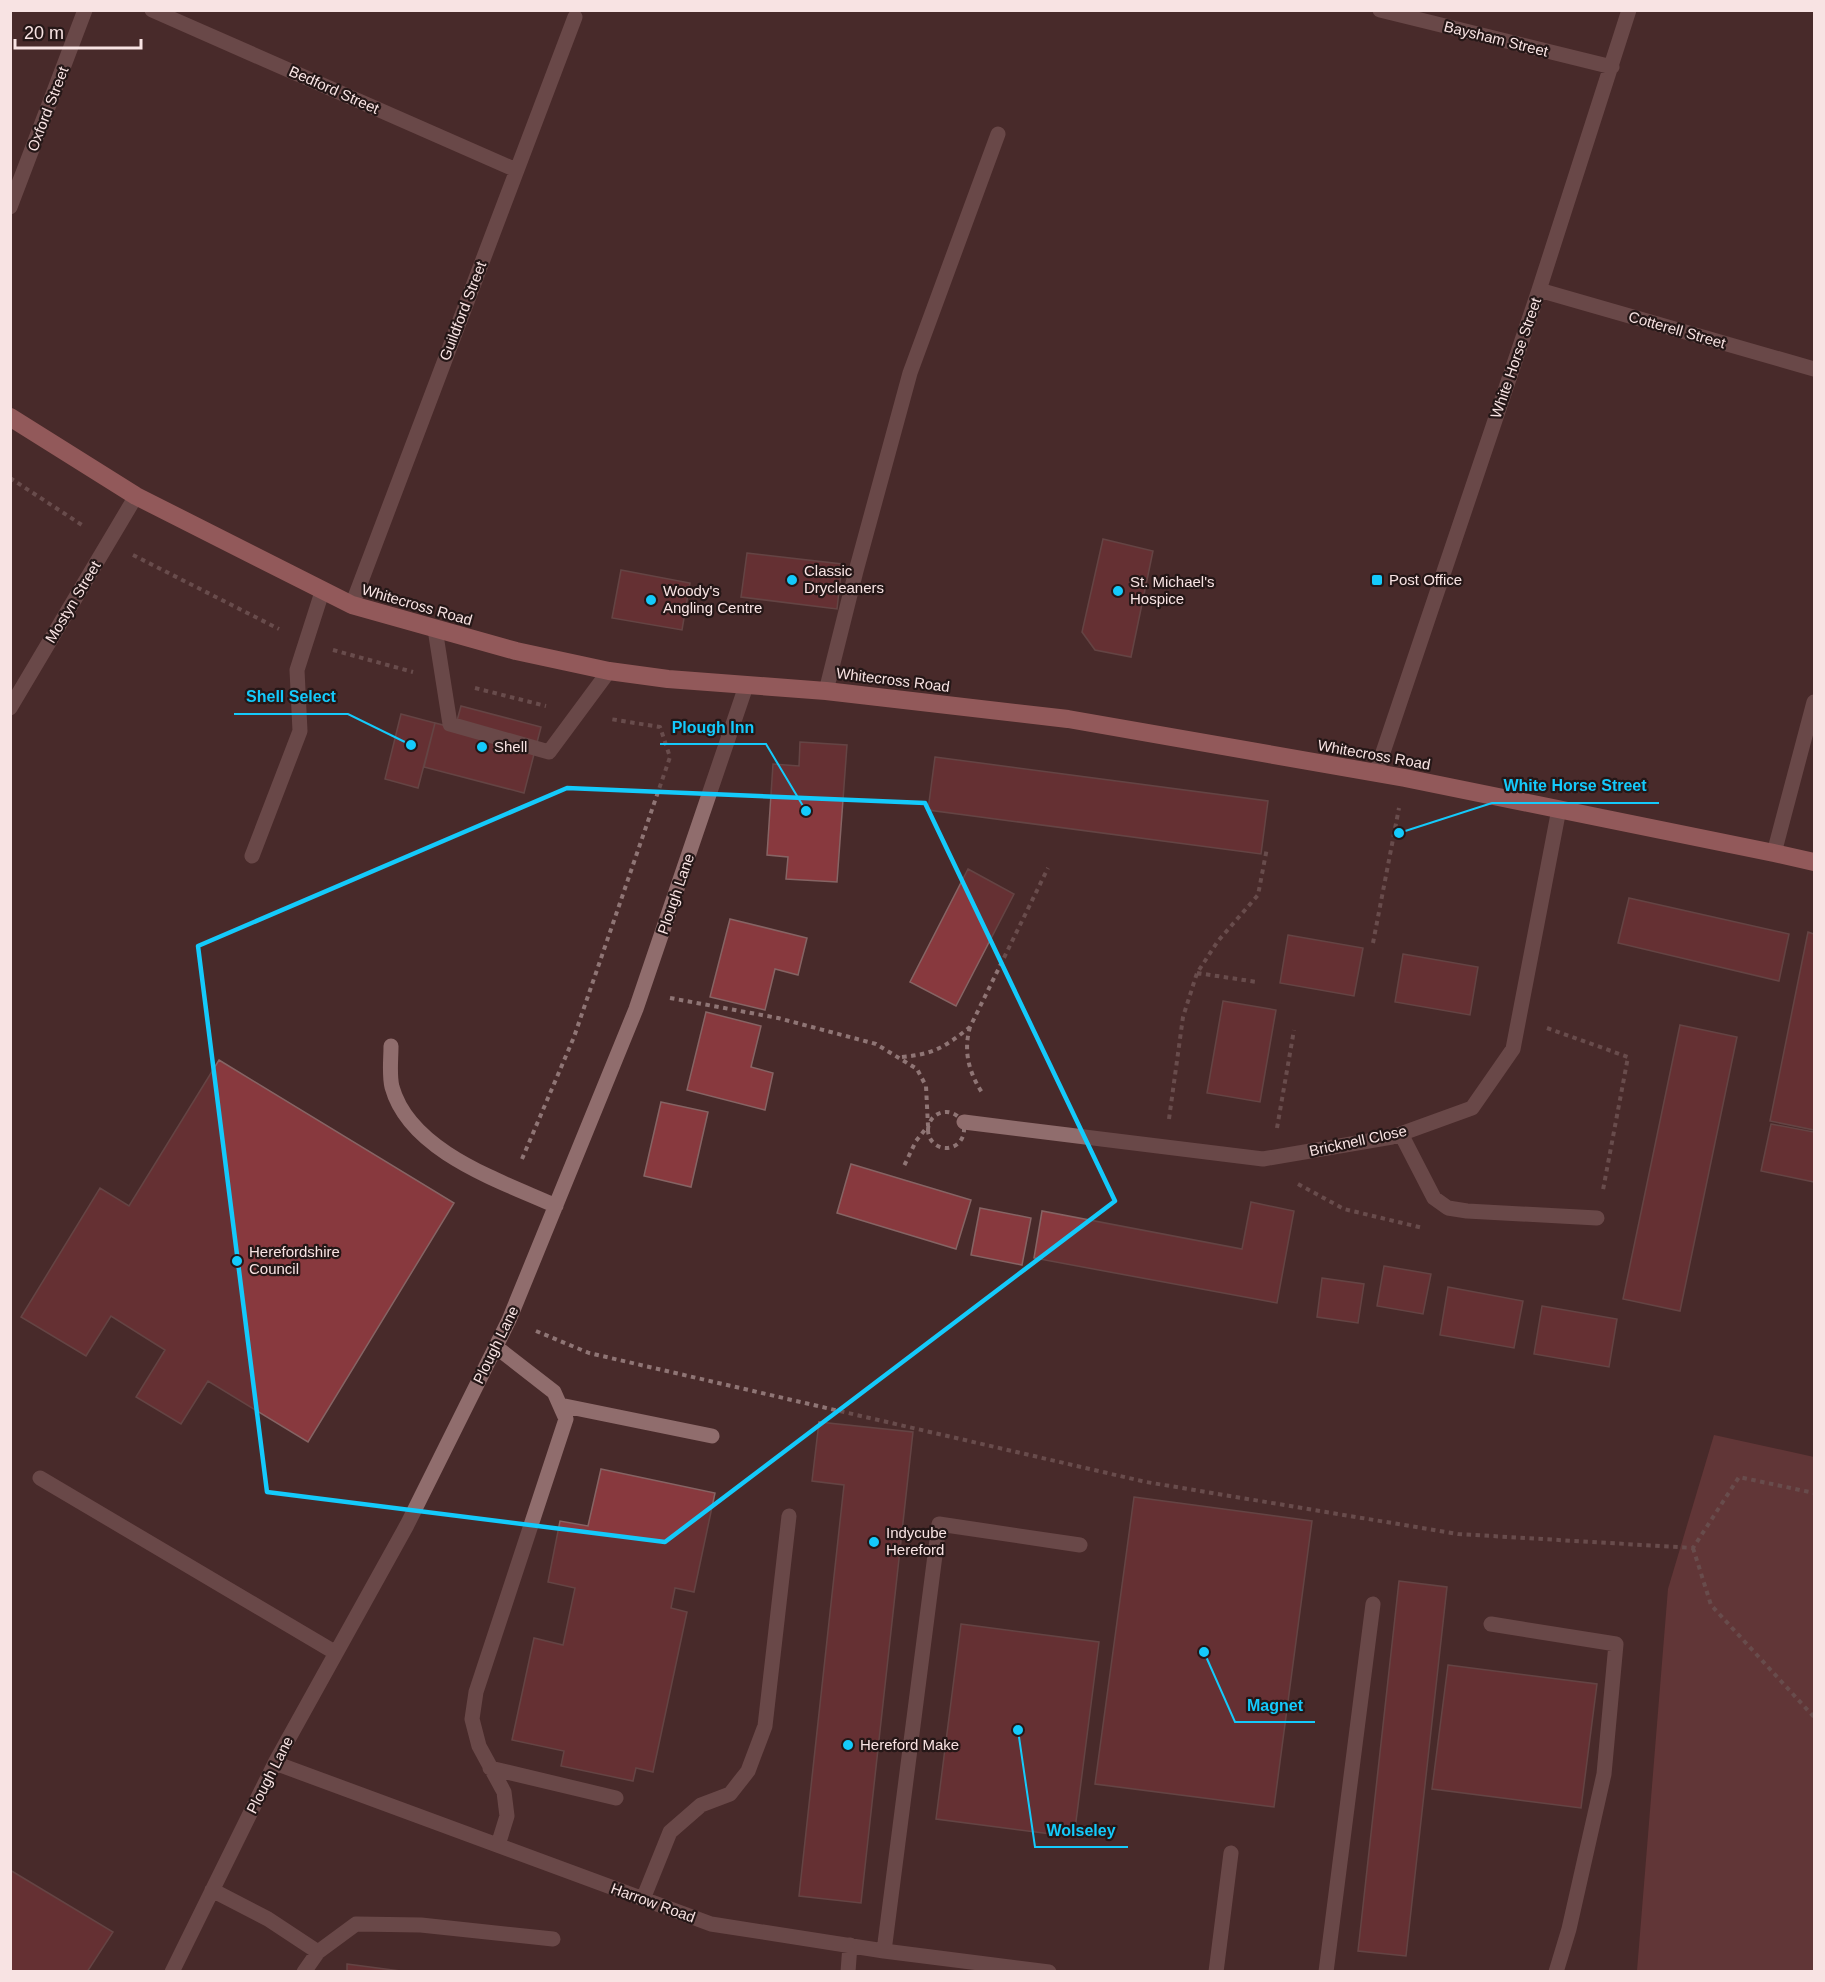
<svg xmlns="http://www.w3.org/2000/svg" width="1825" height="1982" font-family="Helvetica,sans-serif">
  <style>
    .green { fill: #7f4547 }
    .building { fill: #88393e; stroke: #866464; stroke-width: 1.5 }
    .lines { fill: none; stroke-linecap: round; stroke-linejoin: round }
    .path { stroke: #8f7575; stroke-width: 4; stroke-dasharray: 4.5 4.5; stroke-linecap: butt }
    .minor { stroke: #906d6d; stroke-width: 15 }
    .highway { stroke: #ec9394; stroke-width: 18 }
    .marked { fill: none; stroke: #14cafb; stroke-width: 4.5; stroke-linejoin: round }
    .poi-dot { fill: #14cafb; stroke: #251717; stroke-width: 2 }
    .labels { text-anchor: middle; stroke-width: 4.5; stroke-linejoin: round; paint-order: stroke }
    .street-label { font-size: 15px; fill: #f8e3e3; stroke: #251717 }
    .poi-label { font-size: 15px; fill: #f8e3e3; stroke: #251717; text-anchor: start }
    .leader { fill: none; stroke: #14cafb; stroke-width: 2 }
    .callout-dot { fill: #14cafb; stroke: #251717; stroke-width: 2 }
    .callout-label { font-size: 16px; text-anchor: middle; font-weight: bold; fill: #14cafb; stroke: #251717; stroke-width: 4.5; stroke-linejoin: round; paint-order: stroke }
  </style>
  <rect width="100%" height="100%" fill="#482a2a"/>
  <path class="green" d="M1714,1435L1814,1457V1971H1637L1668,1589Z"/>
  <path class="building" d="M1103,539L1153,551L1131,657L1095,650L1082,632Z
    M747,553L842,564L837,609L741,597Z
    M621,570L690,583L682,630L612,618Z
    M461,706L541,727L524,793L424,767L435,723L455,728Z
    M401,714L435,723L418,788L385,779Z
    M800,742L847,745L837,882L786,879L788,857L767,855L773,764L799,766Z
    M935,757L1268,801L1261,854L928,810Z
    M968,869L1014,894L956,1006L910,982Z
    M1629,898L1789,934L1779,981L1618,943Z
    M730,919L807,938L798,975L775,969L765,1010L710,997Z
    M1808,932L1814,934V1130L1770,1121Z
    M1288,935L1363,948L1354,996L1280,983Z
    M1403,954L1478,967L1470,1015L1395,1002Z
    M1223,1001L1276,1010L1260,1102L1207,1093Z
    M706,1012L761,1026L751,1067L773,1073L765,1110L687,1090Z
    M1680,1025L1737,1037L1680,1311L1623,1299Z
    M219,1060L454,1203L308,1442L208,1381L181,1424L136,1397L165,1350L111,1316L86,1356L21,1317L100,1188L129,1206Z
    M661,1102L708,1112L691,1187L644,1176Z
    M1771,1124L1814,1132V1182L1761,1171Z
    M851,1164L971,1200L956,1249L837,1213Z
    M1251,1202L1294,1211L1277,1303L1034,1258L1042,1211L1242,1249Z
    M980,1208L1031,1218L1022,1265L971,1255Z
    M1384,1266L1431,1274L1423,1314L1377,1306Z
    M1322,1278L1364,1284L1358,1323L1317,1317Z
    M1448,1287L1523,1301L1514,1348L1440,1335Z
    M1542,1306L1617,1319L1609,1367L1534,1354Z
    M819,1422L913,1432L861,1903L799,1896L844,1485L812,1481Z
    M601,1469L715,1493L694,1592L675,1588L671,1608L687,1612L653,1772L636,1768L633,1781L561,1766L564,1751L512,1740L534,1638L563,1645L575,1588L548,1582L560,1521L588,1526Z
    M1134,1497L1312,1521L1274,1807L1095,1784Z
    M1399,1581L1447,1587L1406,1956L1358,1951Z
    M961,1624L1099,1642L1074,1837L936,1819Z
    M1448,1665L1597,1684L1581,1808L1432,1789Z
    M10,1870L113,1932L87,1972H10Z
    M347,1964L408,1972H347Z"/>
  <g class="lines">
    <path class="path" d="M10,478L85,527
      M133,555L279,629
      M333,650L413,672
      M475,688L546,706
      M1373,943L1399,808
      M1197,973L1257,982
      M670,998L778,1018L876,1044L917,1069L926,1086L928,1126L916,1141L904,1166
      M970,1027C963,1052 969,1073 983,1094
      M1547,1028L1628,1057L1603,1190
      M902,1057C934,1054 945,1047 970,1027L1048,868
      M928 1130a18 18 0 1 1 36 0a18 18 0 1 1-36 0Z
      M1169,1119L1183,1017L1197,973L1218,941L1258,895L1267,848
      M1277,1128L1294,1030
      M522,1159L574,1037L670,757L660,727L610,719
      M1298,1184L1344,1209L1423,1228
      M536,1331L589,1353L1146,1482L1458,1534L1693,1548L1739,1477L1814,1493
      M1693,1548L1711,1605L1814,1717"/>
    <path class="minor" d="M152,10L516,170
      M1380,10L1612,67
      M10,207L85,10
      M1539,290L1814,369
      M352,605L575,17
      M435,629L450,724L549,752L609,671
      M826,691L856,571L910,373L998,134
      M10,708L136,496
      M1376,773L1539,290L1629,10
      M1774,853L1814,702
      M252,856L300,731L297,670L322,592
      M391,1046C391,1059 389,1075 392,1087C410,1152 501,1181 556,1206
      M964,1122L1263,1159L1392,1137L1472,1108L1513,1049L1559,809
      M1401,1134L1434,1198L1448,1208L1467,1211L1597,1218
      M495,1346L554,1392L566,1419L476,1692L472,1719L479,1746L504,1792L507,1816L498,1845
      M560,1405L712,1436
      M40,1478L336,1653
      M1491,1624L1616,1644L1604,1774L1569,1929L1556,1972
      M275,1763L711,1924L884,1951L1049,1972
      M490,1768L616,1798
      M212,1890L268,1919L318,1952
      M643,1899L670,1832L701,1805L730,1794L748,1771L765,1726L789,1516
      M884,1951L939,1524L1080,1545
      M172,1972L275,1763L407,1525L509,1320L636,1009L746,686
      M304,1972L318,1952L356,1924L421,1925L553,1939
      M848,1972L850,1945
      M1216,1972L1231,1853
      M1326,1972L1373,1604"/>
    <path class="highway" d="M10,417L136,496L352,605L516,651L609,671L668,679L826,691L1068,719L1405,778L1774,853L1814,862"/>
  </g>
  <path d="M0 0H1825V1982H0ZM567,788L925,803L1115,1201L665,1542L267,1492L198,946Z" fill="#482a2a" fill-opacity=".55" fill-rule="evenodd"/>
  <path class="marked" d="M567,788L925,803L1115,1201L665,1542L267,1492L198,946Z"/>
  <g class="poi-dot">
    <circle cx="792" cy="580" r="6"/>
    <rect x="1371" y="574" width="12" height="12" rx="3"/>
    <circle cx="1118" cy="591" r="6"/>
    <circle cx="651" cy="600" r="6"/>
    <circle cx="482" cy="747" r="6"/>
    <circle cx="237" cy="1261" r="6"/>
    <circle cx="874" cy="1542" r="6"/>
    <circle cx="848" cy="1745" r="6"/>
  </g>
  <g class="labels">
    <g class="street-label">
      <text transform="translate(1496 39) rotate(14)" y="5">Baysham Street</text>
      <text transform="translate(334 90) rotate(24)" y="5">Bedford Street</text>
      <text transform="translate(48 109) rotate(-69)" y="5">Oxford Street</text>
      <text transform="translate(463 311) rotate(-69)" y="5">Guildford Street</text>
      <text transform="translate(1677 330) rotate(16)" y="5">Cotterell Street</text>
      <text transform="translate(1516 358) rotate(-71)" y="5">White Horse Street</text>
      <text transform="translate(73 602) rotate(-59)" y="5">Mostyn Street</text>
      <text transform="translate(417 605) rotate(16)" y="5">Whitecross Road</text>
      <text transform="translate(893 680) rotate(7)" y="5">Whitecross Road</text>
      <text transform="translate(1374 755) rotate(10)" y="5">Whitecross Road</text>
      <text transform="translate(676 894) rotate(-71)" y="5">Plough Lane</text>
      <text transform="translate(1358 1141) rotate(-12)" y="5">Bricknell Close</text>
      <text transform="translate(496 1345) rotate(-64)" y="5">Plough Lane</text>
      <text transform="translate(270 1775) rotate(-63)" y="5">Plough Lane</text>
      <text transform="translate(653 1903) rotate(20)" y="5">Harrow Road</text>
    </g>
    <g class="poi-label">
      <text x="804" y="576">Classic<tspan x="804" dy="17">Drycleaners</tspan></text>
      <text x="1389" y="585">Post Office</text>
      <text x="1130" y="587">St. Michael's<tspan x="1130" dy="17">Hospice</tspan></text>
      <text x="663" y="596">Woody's<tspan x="663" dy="17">Angling Centre</tspan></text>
      <text x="494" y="752">Shell</text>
      <text x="249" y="1257">Herefordshire<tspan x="249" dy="17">Council</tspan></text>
      <text x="886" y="1538">Indycube<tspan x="886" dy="17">Hereford</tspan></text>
      <text x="860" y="1750">Hereford Make</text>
    </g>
  </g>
  <path class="leader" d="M411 745L348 714H234M806 811L766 744H660M1399 833L1492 803H1659M1204 1652L1235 1722H1315M1018 1730L1035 1847H1128"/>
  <g class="callout-dot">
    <circle cx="411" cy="745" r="6"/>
    <circle cx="806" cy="811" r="6"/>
    <circle cx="1399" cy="833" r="6"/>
    <circle cx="1204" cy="1652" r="6"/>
    <circle cx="1018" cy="1730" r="6"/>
  </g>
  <g class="callout-label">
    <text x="291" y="702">Shell Select</text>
    <text x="713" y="733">Plough Inn</text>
    <text x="1575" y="791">White Horse Street</text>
    <text x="1275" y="1711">Magnet</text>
    <text x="1081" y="1836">Wolseley</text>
  </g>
  <rect width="1825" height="1982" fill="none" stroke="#f8e3e3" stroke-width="24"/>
  <path d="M15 39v9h126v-9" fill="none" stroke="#f8e3e3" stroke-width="3"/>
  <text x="24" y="39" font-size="18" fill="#f8e3e3" stroke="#251717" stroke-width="4.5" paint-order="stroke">20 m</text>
</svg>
